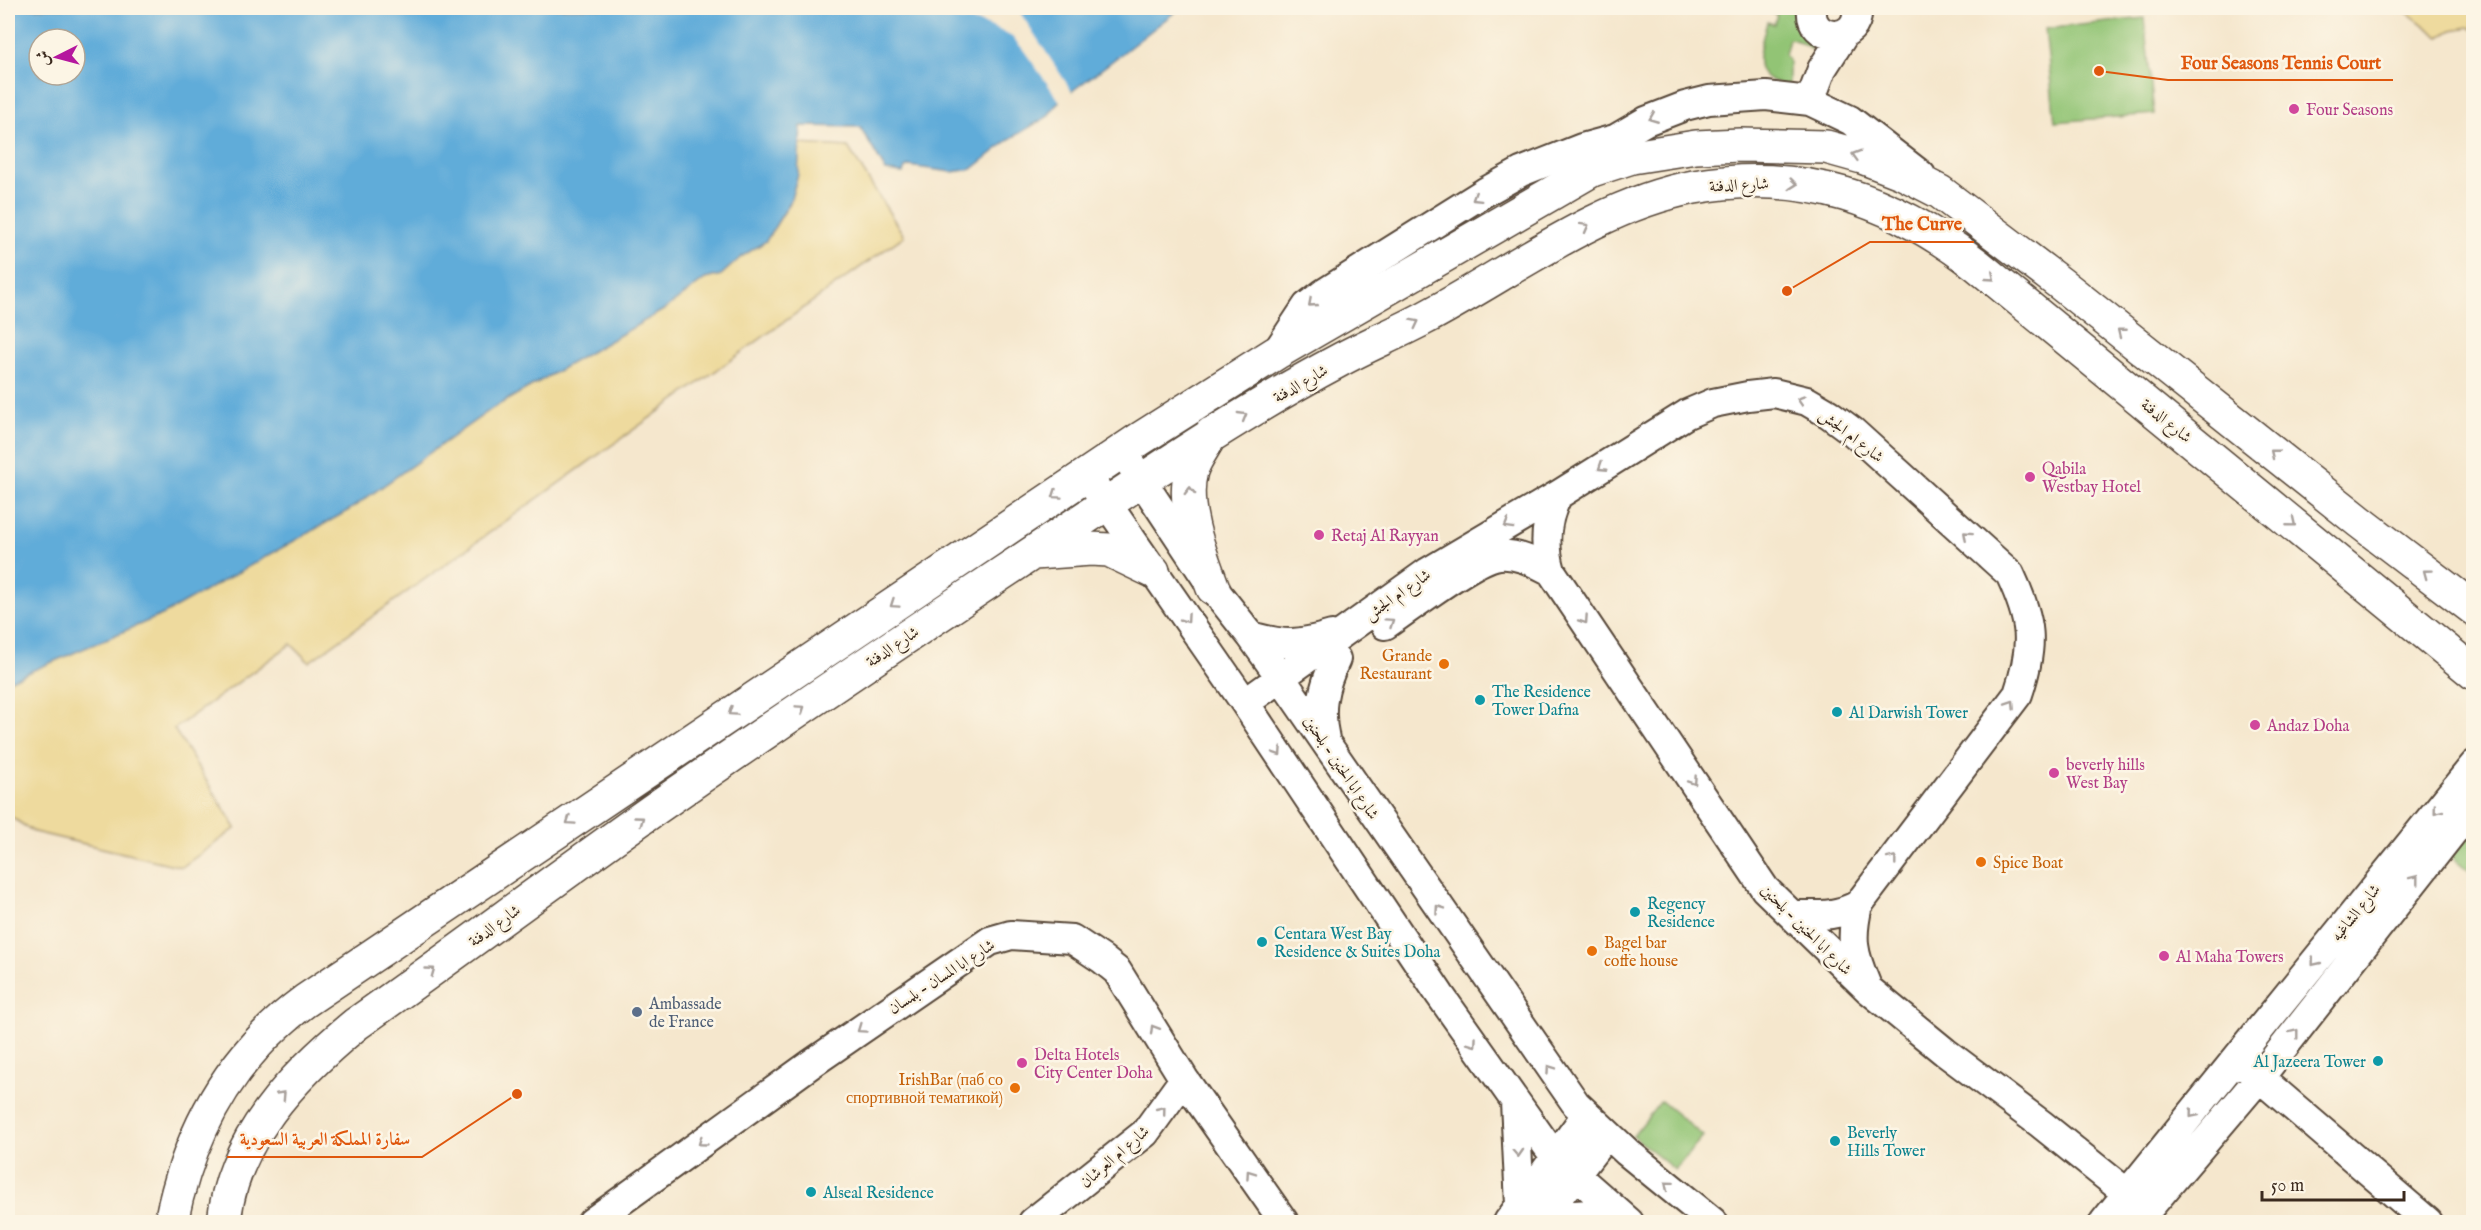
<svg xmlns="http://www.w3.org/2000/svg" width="2481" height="1230" font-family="'IM FELL English',Amiri,serif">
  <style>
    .green { fill: #92c474; stroke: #667749; stroke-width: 1.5 }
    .sand { fill: #eeda9e; stroke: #94825e; stroke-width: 1.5 }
    .water { fill: #60acd9; stroke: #4e6b7c; stroke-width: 1.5; fill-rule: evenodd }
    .pier { fill: #f5e7cd }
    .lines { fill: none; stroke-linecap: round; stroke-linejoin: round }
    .minor-casing { stroke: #574638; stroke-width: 32 }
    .major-casing { stroke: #574638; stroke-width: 36 }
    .minor { stroke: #fff; stroke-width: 28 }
    .major { stroke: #fff; stroke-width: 33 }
    .oneway { stroke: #a79f9a }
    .hotel-dot { fill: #d1479c; stroke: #fcf5e5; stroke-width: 2 }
    .food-dot { fill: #e8710a; stroke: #fcf5e5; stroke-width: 2 }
    .culture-dot { fill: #0f9aa8; stroke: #fcf5e5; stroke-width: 2 }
    .service-dot { fill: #5c6f8a; stroke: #fcf5e5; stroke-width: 2 }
    .labels { text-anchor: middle; stroke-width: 5; stroke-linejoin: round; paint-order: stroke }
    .hotel-label { font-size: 16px; fill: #b23c85; stroke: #fcf5e5; text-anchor: start }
    .street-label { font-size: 16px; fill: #3b2a1e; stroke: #fcf5e5 }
    .food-label { font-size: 16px; fill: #c56008; stroke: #fcf5e5; text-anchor: end }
    .culture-label { font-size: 16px; fill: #0d838f; stroke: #fcf5e5; text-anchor: start }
    .service-label { font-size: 16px; fill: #4e5e75; stroke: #fcf5e5; text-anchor: start }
    .leader { fill: none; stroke: #df570d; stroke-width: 2 }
    .callout-dot { fill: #df570d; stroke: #fcf5e5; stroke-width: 2 }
    .callout-label { font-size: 18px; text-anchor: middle; font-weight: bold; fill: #df570d; stroke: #fcf5e5; stroke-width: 5; stroke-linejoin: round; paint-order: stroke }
  </style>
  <rect width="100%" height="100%" fill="#fcf5e5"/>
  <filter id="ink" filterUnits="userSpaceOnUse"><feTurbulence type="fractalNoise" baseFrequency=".0167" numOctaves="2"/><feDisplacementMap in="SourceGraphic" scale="12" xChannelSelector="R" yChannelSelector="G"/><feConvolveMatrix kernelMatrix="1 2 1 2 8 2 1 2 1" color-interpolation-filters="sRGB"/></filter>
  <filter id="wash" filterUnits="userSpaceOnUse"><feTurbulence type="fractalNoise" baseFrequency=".008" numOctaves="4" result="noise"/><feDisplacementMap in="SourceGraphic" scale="24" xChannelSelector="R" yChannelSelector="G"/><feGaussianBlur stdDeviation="1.35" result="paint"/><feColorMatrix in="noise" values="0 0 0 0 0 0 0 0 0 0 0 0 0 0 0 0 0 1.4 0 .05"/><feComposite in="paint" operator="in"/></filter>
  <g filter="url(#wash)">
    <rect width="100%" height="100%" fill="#f5e7cd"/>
    <path class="green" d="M1771,8H1797L1800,27L1811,42L1813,50L1795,40L1789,39L1785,55L1789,61V86C1746,78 1759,54 1767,22L1774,24L1777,15L1770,12Z
      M2144,18L2154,114L2055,122L2045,29Z
      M2473,829V874L2451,856Z
      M1661,1101L1703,1136L1675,1170L1633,1136Z"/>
    <path class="sand" d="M2401,8H2473V30L2469,27L2452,30L2440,37Z
      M799,144L848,147L904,236L309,662L291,644L174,729L236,828L182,867L34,832L8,815V681L164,614L349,510L493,408L665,309L705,279L721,275L741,257L766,241L790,203L798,174Z"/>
    <path class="water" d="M8,8H1180L1107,65L1060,100L1047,117L1011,138L972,169L952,172L909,166L905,168L903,173L886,171L860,127L801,126L798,174L790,202L766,241L741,257L721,275L705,279L665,309L493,408L349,510L164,614L8,681ZM39,39H75V75H39Z"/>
    <path class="pier" d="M909,8H927L946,11L950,8H1017L1073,93L1061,103L1022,48L1012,37L997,29L979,22L930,17Z"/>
  </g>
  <g filter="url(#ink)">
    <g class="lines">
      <defs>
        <path id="minor" d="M1812,8C1808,44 1861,44 1857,8
          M1810,101L1822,69L1845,33
          M1276,353L1307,306L1324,293L1485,192L1521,172L1582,148L1615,139L1646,121L1685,106L1709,100L1766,96L1810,101L1850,120L1921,175
          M1122,451L1213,588L1251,636L1281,678L1576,1104L1627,1152L1713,1222
          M1087,475L1245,703L1440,995L1545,1143L1556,1158L1629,1222
          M1558,495C1545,520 1543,544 1551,571L1765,889L1868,989L1945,1052L2041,1124L2148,1210
          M1385,625C1409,609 1474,558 1499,555C1518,553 1535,563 1551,571
          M1251,636C1284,646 1299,645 1332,635
          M1245,703L1428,572L1558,495L1687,414L1713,403L1748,396L1774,393L1807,401L1829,414L1852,431L2010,574C2032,621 2035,644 2018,694L1858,905C1837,917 1817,915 1794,915
          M1325,739C1318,710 1323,686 1336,659
          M1858,905C1850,939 1853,953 1866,984
          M2246,1066L2428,1222
          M1515,1102L1520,1205
          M1544,1217L1590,1214L1621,1216
          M592,1222L811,1064L990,941L1011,935L1072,939L1102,959L1117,971L1184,1079L1284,1222
          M1033,1222L1145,1133L1184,1079
          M1508,1222L1586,1115
          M1539,1222L1607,1134
          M2104,1222L2474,765
          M2137,1222L2260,1077L2474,805"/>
        <path id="major" d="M1211,434C1205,446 1195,458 1191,471C1181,506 1201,556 1213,588
          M1034,553L1091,549L1109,550L1153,571
          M171,1222C189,1132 230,1056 305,1001L1140,439L1276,353L1592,170L1632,157L1696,147L1740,145L1826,147L1862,157L1903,173L1940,192L2061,284L2360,522L2474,609
          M224,1222C232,1139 294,1075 356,1024C457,953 555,879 656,808C778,723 901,640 1025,558C1128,490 1229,419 1338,361C1365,346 1395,334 1423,319C1509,274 1597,205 1694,187C1803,168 1892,199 1977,265L2474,673"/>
      </defs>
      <use href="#minor" class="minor-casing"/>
      <use href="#major" class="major-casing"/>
      <use href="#minor" class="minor"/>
      <use href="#major" class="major"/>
    </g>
    <defs><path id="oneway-chevron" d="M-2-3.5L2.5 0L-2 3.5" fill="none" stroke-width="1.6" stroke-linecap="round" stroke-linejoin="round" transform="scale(1.5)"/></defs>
    <g class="oneway">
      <use href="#oneway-chevron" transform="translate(1653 118) rotate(158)"/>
      <use href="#oneway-chevron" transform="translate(1856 155) rotate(-164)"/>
      <use href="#oneway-chevron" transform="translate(1793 184) rotate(6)"/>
      <use href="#oneway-chevron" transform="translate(1476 198) rotate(148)"/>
      <use href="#oneway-chevron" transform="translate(1585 227) rotate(-29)"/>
      <use href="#oneway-chevron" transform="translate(1991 277) rotate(41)"/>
      <use href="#oneway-chevron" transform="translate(1312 303) rotate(139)"/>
      <use href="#oneway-chevron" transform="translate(1415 323) rotate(-27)"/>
      <use href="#oneway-chevron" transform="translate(2121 332) rotate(-141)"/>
      <use href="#oneway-chevron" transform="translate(1801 400) rotate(-162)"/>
      <use href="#oneway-chevron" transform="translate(1243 416) rotate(-30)"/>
      <use href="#oneway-chevron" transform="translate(2274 453) rotate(-141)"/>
      <use href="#oneway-chevron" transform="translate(1602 467) rotate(147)"/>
      <use href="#oneway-chevron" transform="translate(1190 491) rotate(-89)"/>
      <use href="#oneway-chevron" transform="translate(1056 495) rotate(146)"/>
      <use href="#oneway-chevron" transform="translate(2292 523) rotate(39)"/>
      <use href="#oneway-chevron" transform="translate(1508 525) rotate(150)"/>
      <use href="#oneway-chevron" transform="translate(1967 535) rotate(-138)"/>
      <use href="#oneway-chevron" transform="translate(2427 573) rotate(-143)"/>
      <use href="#oneway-chevron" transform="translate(894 604) rotate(146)"/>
      <use href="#oneway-chevron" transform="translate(1186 619) rotate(55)"/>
      <use href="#oneway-chevron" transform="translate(1584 620) rotate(56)"/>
      <use href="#oneway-chevron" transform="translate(1390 622) rotate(-34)"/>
      <use href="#oneway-chevron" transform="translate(2011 704) rotate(-56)"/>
      <use href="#oneway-chevron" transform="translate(801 709) rotate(-34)"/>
      <use href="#oneway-chevron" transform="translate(732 712) rotate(146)"/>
      <use href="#oneway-chevron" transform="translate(1278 752) rotate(56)"/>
      <use href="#oneway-chevron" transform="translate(1693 781) rotate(56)"/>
      <use href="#oneway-chevron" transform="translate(2437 810) rotate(129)"/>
      <use href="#oneway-chevron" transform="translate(640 820) rotate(-36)"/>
      <use href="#oneway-chevron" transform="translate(570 821) rotate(146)"/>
      <use href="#oneway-chevron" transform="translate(1893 859) rotate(-52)"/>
      <use href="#oneway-chevron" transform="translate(2415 879) rotate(-52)"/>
      <use href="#oneway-chevron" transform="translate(1439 909) rotate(-125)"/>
      <use href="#oneway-chevron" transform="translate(2315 962) rotate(129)"/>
      <use href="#oneway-chevron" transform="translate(431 971) rotate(-36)"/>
      <use href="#oneway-chevron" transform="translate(861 1029) rotate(145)"/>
      <use href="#oneway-chevron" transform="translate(1154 1029) rotate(-121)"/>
      <use href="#oneway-chevron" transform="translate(2295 1033) rotate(-52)"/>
      <use href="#oneway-chevron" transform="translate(1473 1043) rotate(55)"/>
      <use href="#oneway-chevron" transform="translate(1550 1069) rotate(-125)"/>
      <use href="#oneway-chevron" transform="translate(282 1095) rotate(-47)"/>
      <use href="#oneway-chevron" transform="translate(1162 1110) rotate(-51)"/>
      <use href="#oneway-chevron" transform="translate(2193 1114) rotate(129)"/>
      <use href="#oneway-chevron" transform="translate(702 1142) rotate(144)"/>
      <use href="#oneway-chevron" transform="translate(1518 1153) rotate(87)"/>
      <use href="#oneway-chevron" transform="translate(1250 1174) rotate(-125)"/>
      <use href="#oneway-chevron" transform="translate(1668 1185) rotate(-140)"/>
    </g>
  </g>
  <g class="hotel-dot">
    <circle cx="2294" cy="109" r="6"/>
    <circle cx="2030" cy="477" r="6"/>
    <circle cx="1319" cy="535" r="6"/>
    <circle cx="2255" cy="725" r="6"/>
    <circle cx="2054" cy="773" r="6"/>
    <circle cx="2164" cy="956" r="6"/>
    <circle cx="1022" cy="1063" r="6"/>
  </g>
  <g class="food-dot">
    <circle cx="1444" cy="664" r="6"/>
    <circle cx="1981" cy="862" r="6"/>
    <circle cx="1592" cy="951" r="6"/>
    <circle cx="1015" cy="1088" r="6"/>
  </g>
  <g class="culture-dot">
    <circle cx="1480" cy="700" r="6"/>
    <circle cx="1837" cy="712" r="6"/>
    <circle cx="1635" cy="912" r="6"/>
    <circle cx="1262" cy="942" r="6"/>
    <circle cx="2378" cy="1061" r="6"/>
    <circle cx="1835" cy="1141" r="6"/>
    <circle cx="811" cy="1192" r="6"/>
  </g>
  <circle class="service-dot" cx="637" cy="1012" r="6"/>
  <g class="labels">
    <g class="hotel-label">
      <text x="2306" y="115">Four Seasons</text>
      <text x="2042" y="474">Qabila<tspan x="2042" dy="18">Westbay Hotel</tspan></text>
      <text x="1331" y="541">Retaj Al Rayyan</text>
      <text x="2267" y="731">Andaz Doha</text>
      <text x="2066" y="770">beverly hills<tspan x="2066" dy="18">West Bay</tspan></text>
      <text x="2176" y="962">Al Maha Towers</text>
      <text x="1034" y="1060">Delta Hotels<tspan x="1034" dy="18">City Center Doha</tspan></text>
    </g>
    <g class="street-label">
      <text transform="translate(1739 184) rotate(-3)" y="6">شارع الدفنة</text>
      <text transform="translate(1300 383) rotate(-30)" y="6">شارع الدفنة</text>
      <text transform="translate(2167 420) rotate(39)" y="6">شارع الدفنة</text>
      <text transform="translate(1852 435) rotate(38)" y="6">شارع ام الجش</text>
      <text transform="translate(1397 594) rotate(-35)" y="6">شارع ام الجش</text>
      <text transform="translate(892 646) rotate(-34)" y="6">شارع الدفنة</text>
      <text transform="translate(1342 767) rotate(56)" y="6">شارع ابا الحنين - بلحنين</text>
      <text transform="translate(2355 912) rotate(-51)" y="6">شارع الشاغيه</text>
      <text transform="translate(494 925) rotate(-36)" y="6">شارع الدفنة</text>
      <text transform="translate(1807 929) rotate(45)" y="6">شارع ابا الحنين - بلحنين</text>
      <text transform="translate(941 976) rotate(-33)" y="6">شارع ابا المسان - بلمسان</text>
      <text transform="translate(1114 1156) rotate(-41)" y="6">شارع ام العرشان</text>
    </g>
    <g class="food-label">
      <text x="1432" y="661">Grande<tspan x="1432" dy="18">Restaurant</tspan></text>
      <text x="1993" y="868" text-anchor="start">Spice Boat</text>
      <text x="1604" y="948" text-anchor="start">Bagel bar<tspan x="1604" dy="18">coffe house</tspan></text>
      <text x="1003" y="1085">IrishBar (паб со<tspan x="1003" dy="18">спортивной тематикой)</tspan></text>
    </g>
    <g class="culture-label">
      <text x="1492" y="697">The Residence<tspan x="1492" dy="18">Tower Dafna</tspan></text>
      <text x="1849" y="718">Al Darwish Tower</text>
      <text x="1647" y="909">Regency<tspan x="1647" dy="18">Residence</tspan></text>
      <text x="1274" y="939">Centara West Bay<tspan x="1274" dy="18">Residence &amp; Suites Doha</tspan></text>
      <text x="2366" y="1067" text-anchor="end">Al Jazeera Tower</text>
      <text x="1847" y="1138">Beverly<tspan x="1847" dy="18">Hills Tower</tspan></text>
      <text x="823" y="1198">Alseal Residence</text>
    </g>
    <g class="service-label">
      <text x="649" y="1009">Ambassade<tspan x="649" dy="18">de France</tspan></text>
    </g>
  </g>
  <path class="leader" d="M2099 71L2168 80H2393M1787 291L1870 242H1974M517 1094L422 1157H227"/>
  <g class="callout-dot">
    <circle cx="2099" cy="71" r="6"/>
    <circle cx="1787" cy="291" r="6"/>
    <circle cx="517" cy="1094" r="6"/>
  </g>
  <g class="callout-label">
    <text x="2281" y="69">Four Seasons Tennis Court</text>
    <text x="1922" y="230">The Curve</text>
    <text x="325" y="1145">سفارة المملكة العربية السعودية</text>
  </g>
  <rect width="2481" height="1230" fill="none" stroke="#fcf5e5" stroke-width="30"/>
  <g transform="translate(57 57) rotate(264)"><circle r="28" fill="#fcf5e5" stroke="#afa495" stroke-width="1.5"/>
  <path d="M0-4.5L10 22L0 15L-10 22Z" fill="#b5179e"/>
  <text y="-9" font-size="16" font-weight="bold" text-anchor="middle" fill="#3b2a1e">ش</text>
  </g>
  <path d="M2262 1191v9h142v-9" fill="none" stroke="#3b2a1e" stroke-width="3"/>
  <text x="2271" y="1191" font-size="18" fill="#3b2a1e" stroke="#fcf5e5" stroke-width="4.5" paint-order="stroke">50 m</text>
</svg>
